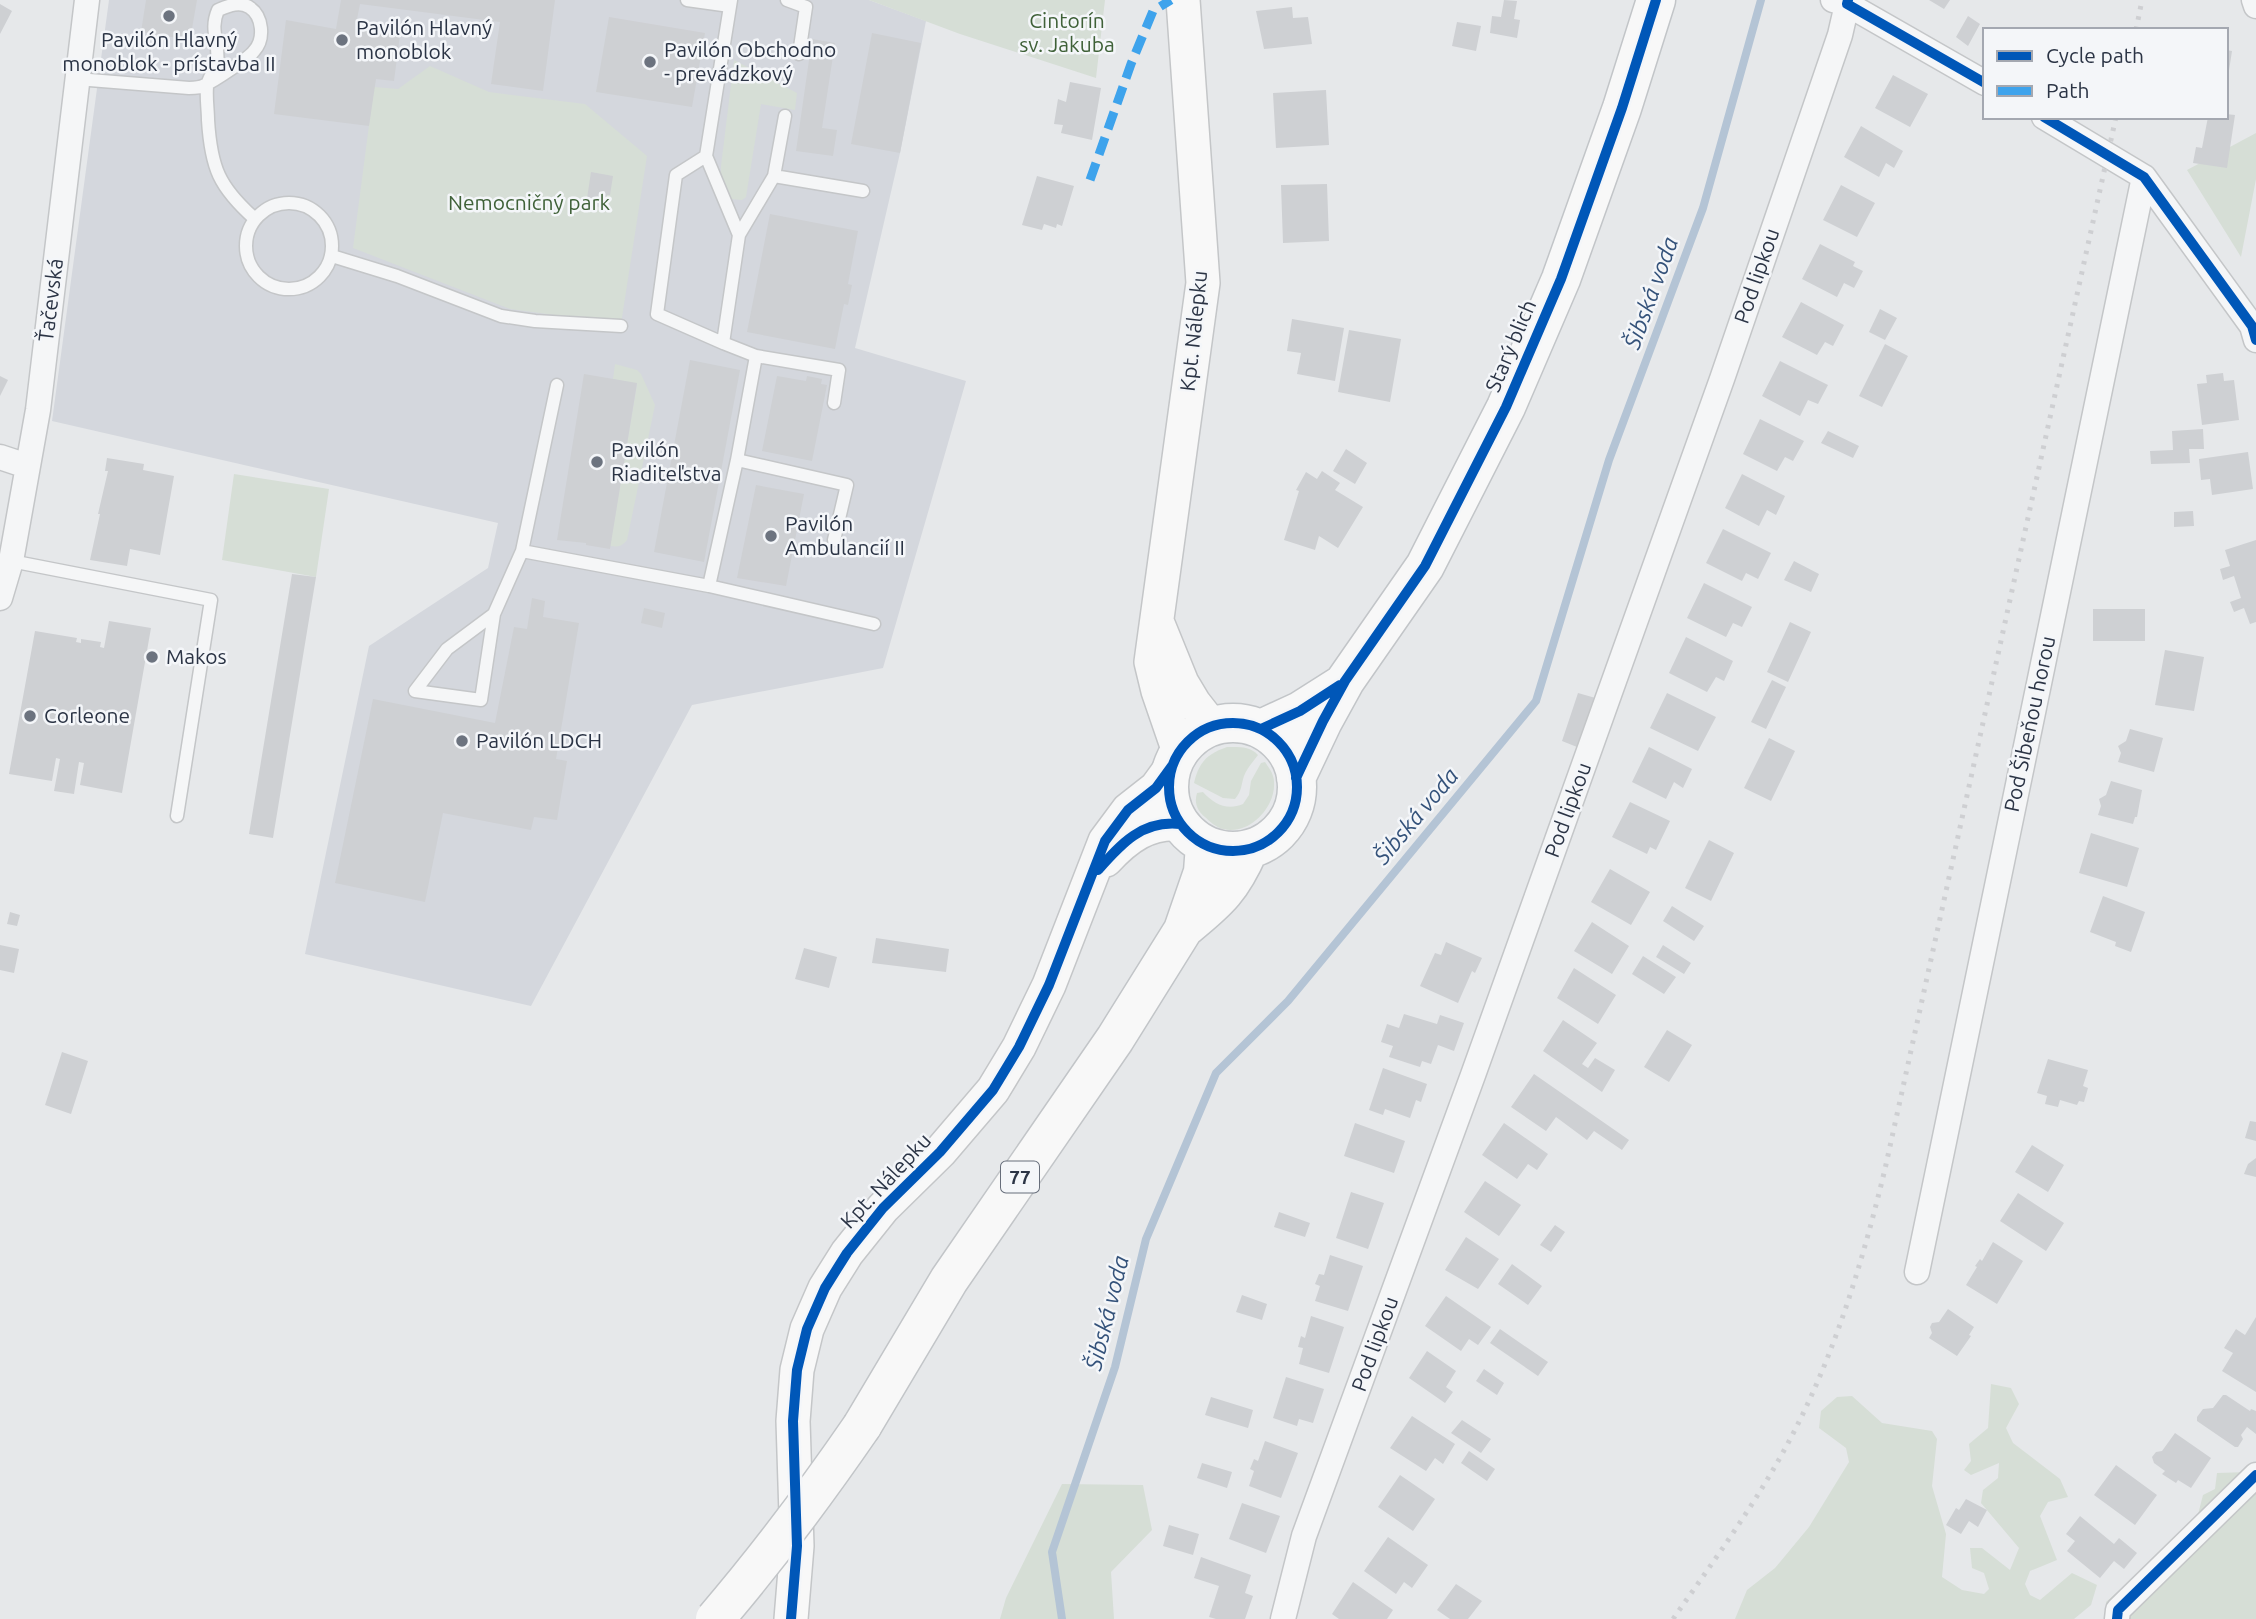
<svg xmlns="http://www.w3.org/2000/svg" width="2256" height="1619" font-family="Ubuntu,sans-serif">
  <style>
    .built { fill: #d4d7dd }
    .green { fill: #d6ded6 }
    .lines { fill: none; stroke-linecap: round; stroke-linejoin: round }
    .stream { stroke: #b4c4d5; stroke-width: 8 }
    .building { fill: #ced0d3 }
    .lane-casing { stroke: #c4c6c8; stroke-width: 15 }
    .street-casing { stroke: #c4c6c8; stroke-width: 27 }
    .secondary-casing { stroke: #c4c6c8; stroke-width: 36 }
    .primary-casing { stroke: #c2c5c8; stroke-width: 41 }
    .lane { stroke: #f5f6f7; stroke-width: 12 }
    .street { stroke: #f5f6f7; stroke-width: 24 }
    .secondary { stroke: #f8f8f8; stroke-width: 33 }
    .primary { stroke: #f8f8f8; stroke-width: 38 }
    .rail { stroke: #cecfd2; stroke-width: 5; stroke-dasharray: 3.5 7; stroke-linecap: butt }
    .primary-bridge-casing { stroke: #c2c5c8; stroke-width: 41; stroke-linecap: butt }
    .primary-bridge { stroke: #f8f8f8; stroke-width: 38 }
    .quiet { stroke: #3ea3ec; stroke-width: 9; stroke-dasharray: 18 9; stroke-linecap: butt }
    .cycleway-casing { stroke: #f4f6f9; stroke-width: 15 }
    .cycleway { stroke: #0057b8; stroke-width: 10 }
    .poi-dot { fill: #6c737f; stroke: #f4f6f9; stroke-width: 2.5 }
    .labels { text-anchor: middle; stroke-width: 5; stroke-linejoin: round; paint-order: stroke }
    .shield { fill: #f4f6f9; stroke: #676e7b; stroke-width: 2 }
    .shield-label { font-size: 19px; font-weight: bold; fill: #2b3445 }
    .park-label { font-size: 21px; fill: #3f6138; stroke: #f4f6f9 }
    .poi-label { font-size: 21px; fill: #2b3445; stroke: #f4f6f9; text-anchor: start }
    .street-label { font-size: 21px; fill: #2b3445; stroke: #f4f6f9 }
    .water-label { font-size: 23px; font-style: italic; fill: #34527a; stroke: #f4f6f9 }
  </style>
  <rect width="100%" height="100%" fill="#e6e8ea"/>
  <path class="built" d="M109,0H869L926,21L900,153L855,348L966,381L883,668L692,705L531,1006L305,954L369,646L488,568L498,523L52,421Z"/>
  <path class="green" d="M869,0H1105L1096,78L960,34Z
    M734,60L797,93L795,110L761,104L746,197L742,200L730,199L721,179V166Z
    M430,66L489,92L585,104L647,156L621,324L510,309L353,248L374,87L398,89Z
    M2256,133V179L2241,257L2187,170Z
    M615,364L637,370L641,374L655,405L627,540C621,547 618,547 610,546L637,384L613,379Z
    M234,474L329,489L316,577L222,560Z
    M1227,747C1239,747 1250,746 1258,755C1253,762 1247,768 1244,776C1241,785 1242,791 1235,799L1223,798L1194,783C1199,762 1207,754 1227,747Z
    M1265,762C1269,768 1274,774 1274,782C1276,807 1249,836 1223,829C1217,828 1209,821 1205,817C1197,810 1194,803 1197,793L1203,792C1214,804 1227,811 1243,804L1249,795L1251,781L1261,763Z
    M1991,1384L2011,1388L2019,1404L2006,1428L2013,1443L2060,1479L2068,1497L2048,1502L2040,1516L2057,1560L2030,1571L2025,1584L2030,1595L2040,1600L2072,1573L2097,1585L2091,1605L2074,1619H1735L1747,1590L1775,1568L1809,1527L1849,1462L1846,1448L1819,1428L1821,1411L1837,1397L1852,1396L1882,1423L1932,1431L1937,1439L1932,1486L1946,1534L1942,1577L1962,1590L1984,1594L1989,1589L1984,1573L1972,1568L1970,1548H1982L2010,1570L2019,1548L1981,1503L1983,1490L1998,1478L1999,1463L1971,1475L1964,1470L1971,1461L1969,1444L1988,1428Z
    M2256,1467V1619H2106V1602L2139,1573L2192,1538L2203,1495L2215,1489L2217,1473L2248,1472Z
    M1062,1484L1143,1485L1152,1530L1111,1572L1114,1619H1000L1006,1598Z"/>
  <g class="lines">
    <path class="stream" d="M1062,1619L1052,1552L1115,1367L1146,1239L1216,1073L1288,1001L1536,701L1609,460L1703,208L1761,0"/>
  </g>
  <path class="building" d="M146,0H197L190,40L141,32Z
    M341,0H555L543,91L491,84L500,22L360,4L355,29L400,35L394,81L376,79L369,126L274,114L286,20L336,29Z
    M1504,0L1517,1L1514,19L1520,20L1517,38L1490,33L1492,16L1501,17Z
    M1929,0H1950L1944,9Z
    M0,4L12,11L0,34Z
    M1292,7L1293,18L1308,17L1312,44L1264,49L1256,11Z
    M1968,16L1980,24L1968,46L1956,37Z
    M609,17L705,33L692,107L596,92Z
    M1457,22L1481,26L1476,51L1452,46Z
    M872,33L921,43L900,153L851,144Z
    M812,39L835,43L822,128L837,130L833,156L796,151Z
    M2226,50L2232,51L2228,77H2226Z
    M1893,75L1928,94L1910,127L1875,108Z
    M1070,82L1101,88L1092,140L1061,133L1063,125L1054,124L1058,99L1066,102Z
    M1326,90L1329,145L1276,148L1273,93Z
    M2226,114L2235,115L2227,168L2193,163L2196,147L2202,148L2208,117H2226Z
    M1861,126L1903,151L1894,168L1886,163L1879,177L1844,157Z
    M591,172L613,176L610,195H607L605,208L586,205Z
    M1037,176L1074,186L1062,226L1057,224L1056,228L1044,224L1042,230L1022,225Z
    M1327,184L1329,241L1283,243L1281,185Z
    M1841,185L1875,203L1857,237L1823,220Z
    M770,214L858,231L848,284L852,285L848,305L844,304L835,349L747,332Z
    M1820,244L1855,262L1853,266L1863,271L1854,288L1844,283L1837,297L1802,279Z
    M1801,302L1844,325L1833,346L1825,342L1817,355L1782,337Z
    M1880,309L1897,318L1885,340L1869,332Z
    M1292,319L1344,328L1335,381L1297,374L1301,353L1287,351Z
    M1349,330L1401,339L1390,402L1338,392Z
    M1885,344L1908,356L1882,407L1859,396Z
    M690,360L740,370L704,562L654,552Z
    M1780,361L1828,385L1818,404L1808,400L1800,416L1762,396Z
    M2223,373L2224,381L2234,380L2239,420L2202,425L2197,384L2207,383L2206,375Z
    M584,374L637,383L610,549L586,545V543L557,540Z
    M0,376L8,380L0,396Z
    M777,376L806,381L807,376L822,379L821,384L827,385L812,461L762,451Z
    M1760,419L1804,441L1793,461L1785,457L1777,471L1743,454Z
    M2203,429L2204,449H2189L2190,463L2151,464L2150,451L2173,450L2172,431Z
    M1828,431L1859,446L1853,458L1821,443Z
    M1346,449L1367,463L1355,484L1333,471Z
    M2248,452L2253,489L2212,495L2210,479L2201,480L2199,459Z
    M107,458L144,464L143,470L174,476L160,555L130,549L127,566L90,560L100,514H98L108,471H105Z
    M1322,471L1340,483L1335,490L1363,507L1338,548L1319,536L1315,550L1284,540L1299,491L1296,490L1306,472L1317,479Z
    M1742,474L1785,496L1776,515L1767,510L1759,526L1725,508Z
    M756,485L804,494L786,586L737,578Z
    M2193,511L2194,526L2174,527V512Z
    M1723,529L1771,553L1758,579L1746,573L1742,581L1706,563Z
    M2256,540V622L2250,624L2244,608L2234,612L2230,602L2241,598L2234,576L2223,580L2220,569L2230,566L2225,550Z
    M1794,561L1819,574L1811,592L1784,580Z
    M292,574L316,577L273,838L249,834Z
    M1704,583L1752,607L1742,627L1733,623L1726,637L1687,618Z
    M532,598L545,601L543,617L579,623L556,759L567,761L557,820L534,817L531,830L443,813L425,902L335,883L373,699L495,723L514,627L527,629Z
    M644,608L665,613L662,628L641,623Z
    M2093,609H2145V641H2093Z
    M109,621L151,628L122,793L80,785L84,763L79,762L74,794L54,791L60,759L56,758L52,781L9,774L35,631L77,638L76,642L81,643V639L101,642L100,647L104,648Z
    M1790,622L1811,632L1788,682L1767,672Z
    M1686,637L1733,661L1724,681L1716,677L1707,692L1669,673Z
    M2165,650L2204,657L2194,711L2155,705Z
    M1772,680L1786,687L1766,729L1751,722Z
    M1578,693L1599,699L1582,749L1562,741Z
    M1667,693L1716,717L1698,751L1650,728Z
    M2130,729L2163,738L2154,772L2118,762L2121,753L2118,746L2126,741Z
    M1769,738L1795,751L1771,801L1744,788Z
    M1649,747L1692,769L1683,788L1674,782L1666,799L1632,782Z
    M2111,781L2142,790L2137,817H2135L2133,824L2098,815L2101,806L2099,799L2106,795Z
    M1630,802L1670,821L1656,850L1650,847L1647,854L1612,837Z
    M2091,833L2139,848L2127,887L2079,873Z
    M1709,840L1734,853L1711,901L1685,888Z
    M1610,869L1650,892L1631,925L1591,902Z
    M2103,896L2145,912L2131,952L2115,946L2116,942L2090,932Z
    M1672,906L1704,926L1694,941L1663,921Z
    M10,912L20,915L17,926L7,924Z
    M1592,922L1629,946L1612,974L1574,951Z
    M876,938L949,949L946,972L872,963Z
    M1446,942L1482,958L1475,973L1472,971L1458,1003L1420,986L1435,953L1441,955Z
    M0,945L19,949L14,973L0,970Z
    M1663,945L1691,963L1684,974L1656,957Z
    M804,948L837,957L829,988L795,979Z
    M1643,956L1676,977L1664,994L1632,974Z
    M1574,968L1616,995L1598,1024L1557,998Z
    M1404,1014L1437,1024L1440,1015L1464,1023L1454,1051L1438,1045L1431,1064L1422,1061L1420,1067L1389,1057L1393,1046L1381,1042L1387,1024L1399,1028Z
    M1563,1020L1597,1043L1582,1064L1588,1068L1595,1058L1615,1070L1602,1092L1543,1051Z
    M1667,1030L1692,1045L1669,1082L1644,1067Z
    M62,1052L88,1061L71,1114L45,1105Z
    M2048,1059L2088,1070L2083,1086L2088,1088L2084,1102L2079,1101L2077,1105L2060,1100L2058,1107L2045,1104L2047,1096L2037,1093Z
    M1383,1068L1427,1084L1421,1102L1416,1100L1410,1118L1385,1109L1383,1115L1369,1110Z
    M1534,1074L1629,1140L1622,1150L1594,1131L1587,1140L1556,1117L1546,1131L1511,1107Z
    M2250,1121L2256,1122V1141L2245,1138Z
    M1355,1123L1405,1141L1394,1173L1344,1156Z
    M1504,1123L1548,1154L1537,1170L1528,1164L1517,1179L1482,1155Z
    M2032,1145L2064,1165L2048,1192L2015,1172Z
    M2256,1158V1177L2244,1174L2248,1164Z
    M1485,1181L1521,1205L1499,1236L1464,1212Z
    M1351,1192L1384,1203L1368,1249L1336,1238Z
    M2018,1193L2064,1223L2046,1251L2000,1221Z
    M1279,1212L1310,1223L1305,1237L1274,1227Z
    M1555,1225L1565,1232L1551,1252L1540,1245Z
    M1466,1237L1499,1259L1478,1289L1445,1270Z
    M1993,1242L2023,1261L1997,1304L1966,1285L1977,1267L1975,1266L1980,1259L1982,1261Z
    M1330,1255L1363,1266L1348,1311L1315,1301L1320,1286L1315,1284L1319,1274L1324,1275Z
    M1512,1264L1542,1286L1528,1305L1498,1284Z
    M1242,1295L1267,1304L1262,1320L1236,1312Z
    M1446,1296L1491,1327L1478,1345L1469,1339L1461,1351L1425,1326Z
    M1948,1309L1974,1327L1969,1335L1971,1336L1957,1356L1929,1338L1932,1333L1930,1327L1932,1323L1939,1322Z
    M1311,1316L1344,1327L1329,1373L1299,1364L1303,1348L1298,1347L1301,1336L1305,1338Z
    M2256,1317V1392L2222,1371L2233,1353L2224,1348L2236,1329L2245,1335Z
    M1500,1329L1548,1362L1538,1376L1490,1343Z
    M1427,1351L1456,1371L1446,1387L1453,1392L1445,1403L1409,1378Z
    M1484,1369L1504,1383L1497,1395L1476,1381Z
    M1286,1377L1324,1389L1313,1423L1299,1419L1297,1426L1273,1418Z
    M2223,1395H2226L2250,1411L2251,1409L2256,1411V1434L2247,1427L2241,1435L2243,1439L2238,1447H2235L2197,1421V1417L2203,1409L2213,1408Z
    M1211,1397L1253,1410L1248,1428L1205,1415Z
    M1412,1416L1455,1444L1443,1464L1435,1458L1426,1471L1390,1448Z
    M1462,1420L1491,1439L1481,1453L1451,1433Z
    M2175,1433L2211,1458L2191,1488L2178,1480L2176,1483L2162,1474L2165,1471L2154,1463L2152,1457L2156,1452L2162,1451Z
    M1265,1441L1298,1453L1281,1498L1249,1486L1254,1471L1250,1469L1254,1459L1258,1461Z
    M1469,1451L1495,1469L1487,1481L1461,1463Z
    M1202,1463L1232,1472L1227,1488L1197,1478Z
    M2116,1465L2157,1495L2135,1525L2094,1495Z
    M1400,1475L1435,1499L1413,1531L1378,1507Z
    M1966,1499L1987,1510L1978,1527L1969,1521L1961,1534L1946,1525L1956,1508L1959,1510Z
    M1242,1503L1280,1516L1266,1553L1229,1539Z
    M2080,1516L2114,1544L2119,1538L2137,1553L2124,1569L2114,1561L2100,1578L2067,1551L2075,1541L2066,1534Z
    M1169,1525L1199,1534L1193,1555L1163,1546Z
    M1388,1537L1428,1565L1412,1588L1404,1582L1396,1594L1364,1571Z
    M1201,1557L1251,1575L1245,1593L1253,1596L1245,1619H1216L1209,1617L1219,1586L1194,1578Z
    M1353,1582L1393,1610L1387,1619H1339L1332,1614Z
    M1456,1584L1482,1601L1468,1619H1450L1437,1610Z"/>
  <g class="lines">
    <defs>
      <path id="lane" d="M687,0L730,6
        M787,0L806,7L799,54
        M77,79L189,88C195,88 200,88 205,85C214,81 249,58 254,51C265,39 263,16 249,7C239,1 228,6 218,10C209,31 220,42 217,63C215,71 207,79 207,87C206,98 208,110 208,120C211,168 219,187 255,219
        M785,116L774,176L863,191
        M706,156L676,175L657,314L723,343L739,235L706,156L731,0
        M246 246a43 43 0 1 1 86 0a43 43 0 1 1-86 0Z
        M739,235L774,176
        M332,256L397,276L501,316L535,321L621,326
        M723,343L756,356L839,370L834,403
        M756,356L737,460L847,485L834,540
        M557,385L522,551L709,586L737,460
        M11,561L211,600L177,816
        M709,586L874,624
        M494,614L481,700L415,691L447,649L494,614L522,551"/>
      <path id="street" d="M1833,0L1847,4L1985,83
        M2254,0L2256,6
        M2044,117L2144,177L2252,326L2256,340
        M0,457L27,466
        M0,598L11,561L38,410L87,0
        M1917,1272L2144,177
        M1283,1619L1304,1536L1473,1075L1722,379L1840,35L1848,0
        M2117,1619L2118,1610L2256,1475"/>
      <path id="secondary" d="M1158,624L1182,683L1194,703L1212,726
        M1179,752L1158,691L1151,662L1203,283L1183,0
        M1106,860C1126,838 1149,821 1180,824
        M791,1619L797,1546L793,1421L797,1370L807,1329L825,1288L847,1253L883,1208L940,1152L993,1090L1019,1047L1049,985L1105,841L1128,810L1156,788L1172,766"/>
      <path id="primary" d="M1169 787a64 64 0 1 1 128 0a64 64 0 1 1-128 0Z
        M1261,729L1300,711L1341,685
        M1296,778L1323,721L1345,681L1425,566L1506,407L1561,279L1622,108L1656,0
        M1187,926C1219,900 1232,888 1249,849
        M862,1426L949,1280L1115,1039L1183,930L1203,872L1205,845"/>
    </defs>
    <use href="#lane" class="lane-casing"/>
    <use href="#street" class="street-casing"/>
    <use href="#secondary" class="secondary-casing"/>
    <use href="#primary" class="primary-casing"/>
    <use href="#lane" class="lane"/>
    <use href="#street" class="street"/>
    <use href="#secondary" class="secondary"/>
    <use href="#primary" class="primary"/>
    <path class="rail" d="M2136,30L2142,0
      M1673,1619C1713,1562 1754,1506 1787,1445C1834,1358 1862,1264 1885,1169L2116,117"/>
    <defs>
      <path id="primary-bridge" d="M715,1619C768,1557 816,1493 862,1426"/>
    </defs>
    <use href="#primary-bridge" class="primary-bridge-casing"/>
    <use href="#primary-bridge" class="primary-bridge"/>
    <path class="quiet" d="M1090,180L1131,64L1153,11L1171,0"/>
    <defs>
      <path id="cycleway" d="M1848,0L1847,4L1985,83
        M2044,117L2144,177L2252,326L2256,340
        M1169 787a64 64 0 1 1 128 0a64 64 0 1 1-128 0Z
        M1261,729L1300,711L1340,685
        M1296,778L1323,721L1345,681L1425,566L1506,407L1561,279L1622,108L1656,0
        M1098,870C1121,844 1142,820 1180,824
        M791,1619L797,1546L793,1421L797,1370L807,1329L825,1288L847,1253L883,1208L940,1152L993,1090L1019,1047L1049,985L1105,841L1128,810L1156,788L1172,766
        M2117,1619L2118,1610L2256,1475"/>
    </defs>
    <use href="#cycleway" class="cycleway-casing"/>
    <use href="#cycleway" class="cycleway"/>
  </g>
  <g class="poi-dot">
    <circle cx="169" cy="16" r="7"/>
    <circle cx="342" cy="40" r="7"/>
    <circle cx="650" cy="62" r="7"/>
    <circle cx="597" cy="462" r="7"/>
    <circle cx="771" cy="536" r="7"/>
    <circle cx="152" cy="657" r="7"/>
    <circle cx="30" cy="716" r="7"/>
    <circle cx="462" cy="741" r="7"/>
  </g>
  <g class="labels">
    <rect class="shield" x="1001" y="1161.5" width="38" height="31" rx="5"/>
    <g class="shield-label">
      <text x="1020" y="1184">77</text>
    </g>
    <g class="park-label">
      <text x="1067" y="28">Cintorín<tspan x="1067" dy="24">sv. Jakuba</tspan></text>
      <text x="529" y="210">Nemocničný park</text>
    </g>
    <g class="poi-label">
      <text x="356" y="35">Pavilón Hlavný<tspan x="356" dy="24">monoblok</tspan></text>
      <text x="169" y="47" text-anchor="middle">Pavilón Hlavný<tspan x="169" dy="24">monoblok - prístavba II</tspan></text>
      <text x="664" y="57">Pavilón Obchodno<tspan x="664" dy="24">- prevádzkový</tspan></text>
      <text x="611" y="457">Pavilón<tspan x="611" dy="24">Riaditeľstva</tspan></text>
      <text x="785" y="531">Pavilón<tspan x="785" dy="24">Ambulancií II</tspan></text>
      <text x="166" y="664">Makos</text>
      <text x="44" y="723">Corleone</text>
      <text x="476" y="748">Pavilón LDCH</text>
    </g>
    <g class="street-label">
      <text transform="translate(1757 276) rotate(-71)" y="7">Pod lipkou</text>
      <text transform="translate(51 300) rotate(-83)" y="7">Ťačevská</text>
      <text transform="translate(1194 331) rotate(-84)" y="7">Kpt. Nálepku</text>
      <text transform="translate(1511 346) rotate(-67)" y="7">Starý blich</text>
      <text transform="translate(2030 724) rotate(-78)" y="7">Pod Šibeňou horou</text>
      <text transform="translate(1568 810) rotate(-70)" y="7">Pod lipkou</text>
      <text transform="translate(886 1181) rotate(-47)" y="7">Kpt. Nálepku</text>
      <text transform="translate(1375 1344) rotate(-70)" y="7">Pod lipkou</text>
    </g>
    <g class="water-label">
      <text transform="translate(1651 293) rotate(-70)" y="8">Šibská voda</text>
      <text transform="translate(1416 816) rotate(-50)" y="8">Šibská voda</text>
      <text transform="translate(1107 1313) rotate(-76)" y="8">Šibská voda</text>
    </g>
  </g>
  <rect x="1983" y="28" width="245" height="91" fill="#f4f6f9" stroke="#a4a8b1" stroke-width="2"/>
  <rect x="1997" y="51" width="35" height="10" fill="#0057b8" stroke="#a4a8b1" stroke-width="2"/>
  <text x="2046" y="63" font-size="21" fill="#2b3445">Cycle path</text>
  <rect x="1997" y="86" width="35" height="10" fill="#3ea3ec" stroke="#a4a8b1" stroke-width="2"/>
  <text x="2046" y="98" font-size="21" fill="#2b3445">Path</text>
</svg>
